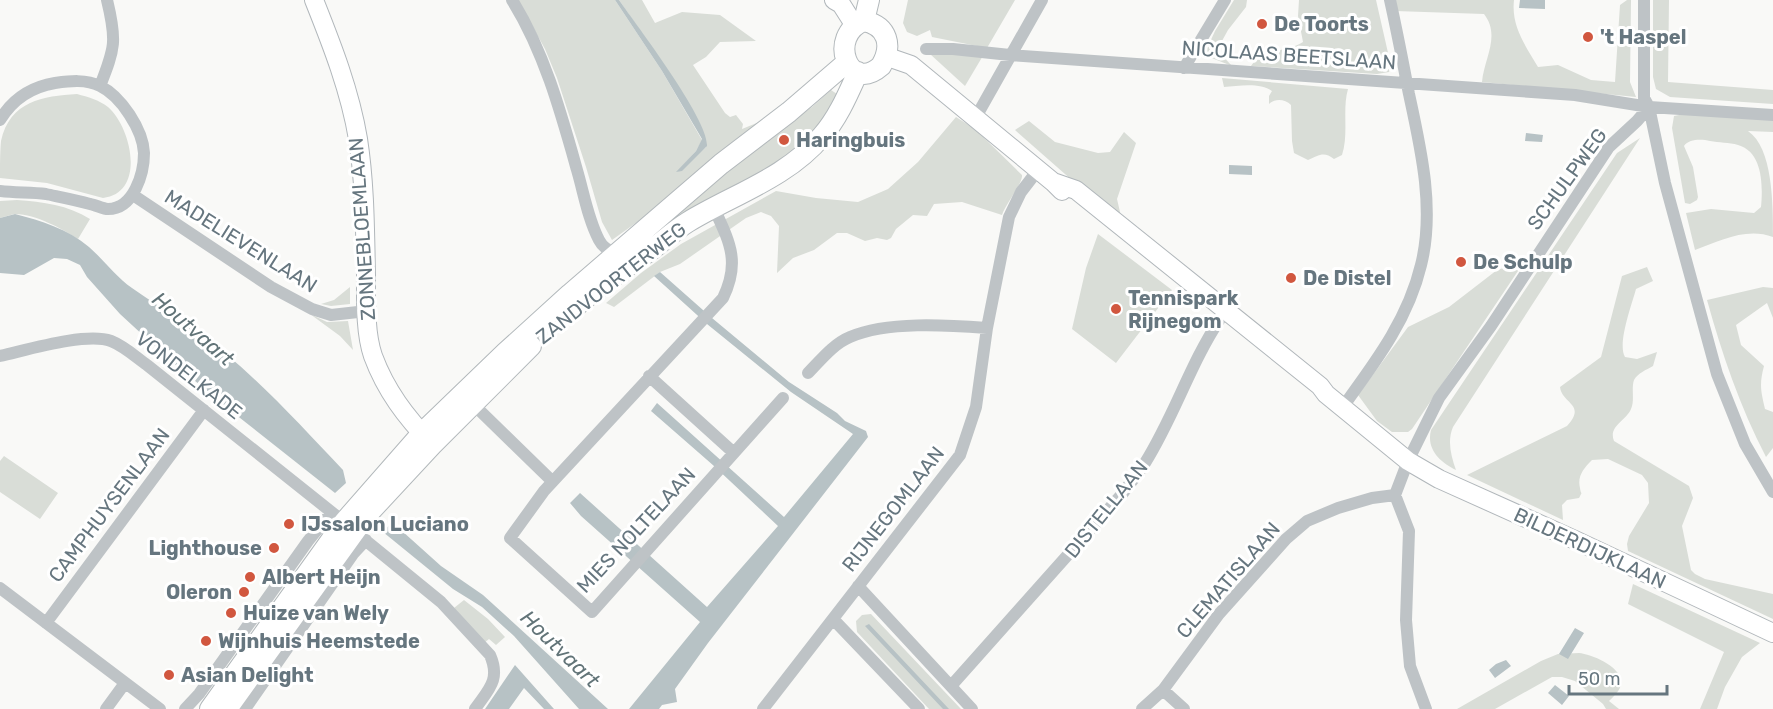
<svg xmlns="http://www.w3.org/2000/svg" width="1773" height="709" font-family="Rubik,sans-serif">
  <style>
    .green { fill: #d9ddd7 }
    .water { fill: #b7c2c5 }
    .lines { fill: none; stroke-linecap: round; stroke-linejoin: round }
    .secondary-casing { stroke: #b1b7bb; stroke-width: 20 }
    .primary-casing { stroke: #b2b8bb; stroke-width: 22 }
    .street { stroke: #bec3c6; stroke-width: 12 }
    .secondary { stroke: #fff; stroke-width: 18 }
    .primary { stroke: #fff; stroke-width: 20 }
    .poi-dot { fill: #d1573f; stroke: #fff; stroke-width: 2 }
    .labels { text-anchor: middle; stroke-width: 6; stroke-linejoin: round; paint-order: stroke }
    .poi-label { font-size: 20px; font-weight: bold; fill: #66767f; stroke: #fff; text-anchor: start }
    .street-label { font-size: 20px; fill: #66767f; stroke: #fff }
    .water-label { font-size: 21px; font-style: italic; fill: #627478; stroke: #fff }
  </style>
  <rect width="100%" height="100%" fill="#f9f9f7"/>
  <path class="green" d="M518,0H615L662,71L702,140L696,151L677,172L706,147L671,75L619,0H642L655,23L682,12L720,15L756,41L720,42L706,57L693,65L725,113L730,117L736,115L743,124L742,129L764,120L707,163L647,215L612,240L602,222L586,167L557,78L545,49Z
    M908,0H1015L987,48L932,37L930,30L917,36L907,32L903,23Z
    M1234,0H1247L1246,7L1228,30L1217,50L1232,66L1204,55L1215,31Z
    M1299,0H1376L1391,66L1389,72L1377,74L1251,66C1265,47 1286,53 1303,42L1298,16Z
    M1393,0H1514C1511,26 1525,45 1538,67L1558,65L1591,80L1615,82L1620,5L1627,0H1631L1630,82L1636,97L1482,82C1484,58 1501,36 1484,14L1395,11Z
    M1653,0H1669L1668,82L1773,90V104L1670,97L1656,89L1653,77Z
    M930,54H984L965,86Z
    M1222,78L1348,89C1342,110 1349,134 1342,155L1334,159C1324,151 1319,155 1308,160L1294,153L1292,141L1291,105C1285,99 1275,98 1269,104V96L1272,91C1260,82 1238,86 1224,87Z
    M831,90L840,96L811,143L659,236L654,228L722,170L812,107Z
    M77,94C88,97 99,100 108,107C132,128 146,193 103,198L47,183L0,178C0,166 0,152 1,141C10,101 43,96 77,94Z
    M1684,114L1773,120V132L1748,131C1773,148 1773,204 1773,237C1746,227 1720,241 1695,250L1686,213L1711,209L1754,213L1761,207C1763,186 1763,152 1738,145C1729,142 1719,143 1710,141C1701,139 1689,139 1684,146L1693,167L1698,197L1697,200L1690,204L1685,203L1672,128L1674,116Z
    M956,117L975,129L1022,175C1023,183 1006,203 1002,215L962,202L934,204L927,216L913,215L896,229L891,238L887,240L877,238L865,241L847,233H837L814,250L793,258L777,273L779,226L771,216L761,212L746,218L680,264L660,272L614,307L606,303L641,273L681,244L776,191L816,198L858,202L888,189L918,162Z
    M1029,121L1055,142L1098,153L1110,152L1124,132L1136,143L1117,199L1123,225L1015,130Z
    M1640,138L1453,427C1447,441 1451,456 1456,470C1440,462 1426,449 1431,430L1617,153Z
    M17,200C43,202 68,205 90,219L78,239C63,229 33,213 14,214C10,215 4,217 0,218V201Z
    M1098,234L1172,290L1116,363L1072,329L1086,268Z
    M1524,262L1412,429L1408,432H1392L1377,421L1358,395L1408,327L1449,307L1497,270Z
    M1647,267L1653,281L1636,289C1632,304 1617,344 1625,357L1637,359L1657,352L1653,366C1646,370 1638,373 1634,380C1631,389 1635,400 1631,409C1626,421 1608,426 1614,441L1689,486L1693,498L1682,526L1691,570L1695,574L1705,579L1773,594V619L1628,551L1627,544L1629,536L1649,503L1648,483L1642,475L1608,459L1592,460C1584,468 1577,476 1580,488C1581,496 1583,490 1579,498L1567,500L1562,505L1563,520L1467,475L1567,426C1587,404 1562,404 1560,387L1601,357L1622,276Z
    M350,287V304L331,306L321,304L334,300Z
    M1763,287L1773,288V318L1767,303L1736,325L1741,345L1764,366C1759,385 1761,391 1765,409L1773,412V448L1766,457C1740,407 1722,354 1707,300Z
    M310,314L327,322L348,321L353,350L340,336Z
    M4,456L58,493L40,519L0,492V461Z
    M1633,584L1760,643L1742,657L1725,687L1717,709H1700L1724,652L1628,604Z
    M464,600L488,619L505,637L496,645L489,639L484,643L454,608Z
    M871,614L961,709H929L857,632L856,621L862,615Z
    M1579,653C1591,654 1620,666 1621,681C1622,689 1614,696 1609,701L1619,709H1606L1603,704L1575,681L1562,677H1552L1495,709H1457L1541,661L1558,654Z"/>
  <path class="water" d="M615,0H619C637,26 709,120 707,146L682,171L676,172L696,151L702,139L662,71Z
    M1520,0H1545V9L1519,8Z
    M1526,133L1543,135L1542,142L1525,141Z
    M1229,165L1252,166V175L1229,174Z
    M15,214C42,221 68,229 89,247C104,260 116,277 132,288C164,310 196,330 226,354C268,389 305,430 343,470L346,483L335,493L235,414L171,361L120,314L87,277L80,265L67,259L54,258L24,275L0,273V218Z
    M660,272L712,318L789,382L837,413L845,421L866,431L868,437L708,643L675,689L677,702L662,705L659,709H629L700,622L581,516L570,503L580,493L707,607L778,526L714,466L651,411L657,403L784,517L853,434L791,392L707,324L654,276Z
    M392,522L441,566L483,595L608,709H579L514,636L482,607L453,589L383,532Z
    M869,624L949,709H943L865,626Z
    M1575,628L1584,633L1568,659L1559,654Z
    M1506,660L1511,666L1495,678L1489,670L1496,664Z
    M515,665L554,709H544L524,688L509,709H485Z
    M1555,685L1569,696L1562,705L1548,693Z"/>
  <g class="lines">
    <defs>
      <path id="secondary" d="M314,0C332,45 350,91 358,139C365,184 365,230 366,275C366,300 365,333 373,356C386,391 406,417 431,443
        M834,0L841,4L855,26
        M885,56L911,65L1053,182L1062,191
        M1053,182L1076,190L1320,386L1326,394L1408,461L1439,479L1575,540L1773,633"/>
      <path id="primary" d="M864,21C888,26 893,46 881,66C848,95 827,35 864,21Z
        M864,21L869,0
        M570,311C596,289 623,269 651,250C663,241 675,230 688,222C732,195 787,178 822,136C838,118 848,94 858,72
        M210,709L344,522L422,433L505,353L570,294L721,164L789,112L846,63
        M227,709L366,516L432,445L531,346"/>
    </defs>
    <use href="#secondary" class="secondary-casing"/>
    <use href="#primary" class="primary-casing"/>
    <path class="street" d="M512,0C544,51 561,113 577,170C584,194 588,219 599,240C604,250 612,251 621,256
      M926,49H953L1010,55L1575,95L1649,107L1773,115
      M1184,68L1225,0
      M100,86C115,48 117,41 107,0
      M1649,107L1665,183L1717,374L1745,444L1773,492
      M976,117L1042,0
      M0,120C12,100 31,87 55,83C70,81 86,79 100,86C121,96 143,130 144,153C144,173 134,209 108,209C103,209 96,205 90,204C76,200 60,197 46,194C31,192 15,193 0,191
      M133,195L271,287L312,309L331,315L367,311
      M713,206C729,241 741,261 723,298L544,491L510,538L592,612L783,398
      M0,356C27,350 86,332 111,341C124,346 136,357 147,365L344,522
      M808,373C820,361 833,344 850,337C887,321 947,325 987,328
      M649,376L734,453
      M473,404L552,481
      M1342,408C1374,364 1408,320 1421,265C1435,210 1421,149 1409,94C1403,63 1397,31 1390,0
      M1395,495L1408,461L1439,398L1491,326L1609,147L1637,121L1649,107L1644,98V0
      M1395,495L1409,531L1406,620L1410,666L1426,709
      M354,531L441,602L490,655C501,680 488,690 475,709
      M858,586L972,709
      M0,588L160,709
      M833,619L919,709
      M46,623L204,410
      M951,686L1123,493C1130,483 1138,474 1145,463C1174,417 1190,364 1220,319
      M1163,690L1184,709
      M106,709L125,683
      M185,709L199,694L308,541L331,513
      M245,709L353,554L366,540
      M763,709L960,455L976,407L987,328L1009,217L1021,192L1038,170
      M1142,709L1163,690L1219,614L1286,539L1307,521L1338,508L1372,498L1395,495"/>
    <use href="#secondary" class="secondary"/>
    <use href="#primary" class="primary"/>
  </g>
  <g class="poi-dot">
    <circle cx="1262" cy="24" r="6"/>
    <circle cx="1588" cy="37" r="6"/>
    <circle cx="784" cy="140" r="6"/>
    <circle cx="1461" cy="262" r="6"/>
    <circle cx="1291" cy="278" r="6"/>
    <circle cx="1116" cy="309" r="6"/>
    <circle cx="289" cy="524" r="6"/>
    <circle cx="274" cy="548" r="6"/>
    <circle cx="250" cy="577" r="6"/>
    <circle cx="244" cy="592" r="6"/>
    <circle cx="231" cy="613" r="6"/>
    <circle cx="206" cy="641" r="6"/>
    <circle cx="169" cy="675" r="6"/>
  </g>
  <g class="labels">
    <g class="poi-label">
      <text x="1274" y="31">De Toorts</text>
      <text x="1600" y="44">'t Haspel</text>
      <text x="796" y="147">Haringbuis</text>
      <text x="1473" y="269">De Schulp</text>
      <text x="1303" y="285">De Distel</text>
      <text x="1128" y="305">Tennispark<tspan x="1128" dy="23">Rijnegom</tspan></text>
      <text x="301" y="531">IJssalon Luciano</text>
      <text x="262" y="555" text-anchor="end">Lighthouse</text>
      <text x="262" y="584">Albert Heijn</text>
      <text x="232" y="599" text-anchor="end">Oleron</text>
      <text x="243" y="620">Huize van Wely</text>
      <text x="218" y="648">Wijnhuis Heemstede</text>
      <text x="181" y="682">Asian Delight</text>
    </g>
    <g class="street-label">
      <text transform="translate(1289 55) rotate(4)" y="7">NICOLAAS BEETSLAAN</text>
      <text transform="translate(1567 179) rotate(-54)" y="7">SCHULPWEG</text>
      <text transform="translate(362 229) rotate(-94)" y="7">ZONNEBLOEMLAAN</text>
      <text transform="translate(241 241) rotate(32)" y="7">MADELIEVENLAAN</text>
      <text transform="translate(611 283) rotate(-38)" y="7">ZANDVOORTERWEG</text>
      <text transform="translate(189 375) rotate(38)" y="7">VONDELKADE</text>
      <text transform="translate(109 505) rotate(-53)" y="7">CAMPHUYSENLAAN</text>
      <text transform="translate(893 509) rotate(-52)" y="7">RIJNEGOMLAAN</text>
      <text transform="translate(1106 509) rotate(-51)" y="7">DISTELLAAN</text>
      <text transform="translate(636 530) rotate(-47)" y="7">MIES NOLTELAAN</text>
      <text transform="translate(1590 548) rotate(25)" y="7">BILDERDIJKLAAN</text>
      <text transform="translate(1228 580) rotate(-49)" y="7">CLEMATISLAAN</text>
    </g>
    <g class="water-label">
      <text transform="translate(193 329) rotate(41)" y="7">Houtvaart</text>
      <text transform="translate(560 649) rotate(44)" y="7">Houtvaart</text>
    </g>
  </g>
  <path d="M1569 685v9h98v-9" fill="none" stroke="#66767f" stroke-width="3"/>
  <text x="1578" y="685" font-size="18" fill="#66767f" stroke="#ffffff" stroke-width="4.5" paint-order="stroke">50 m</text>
</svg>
